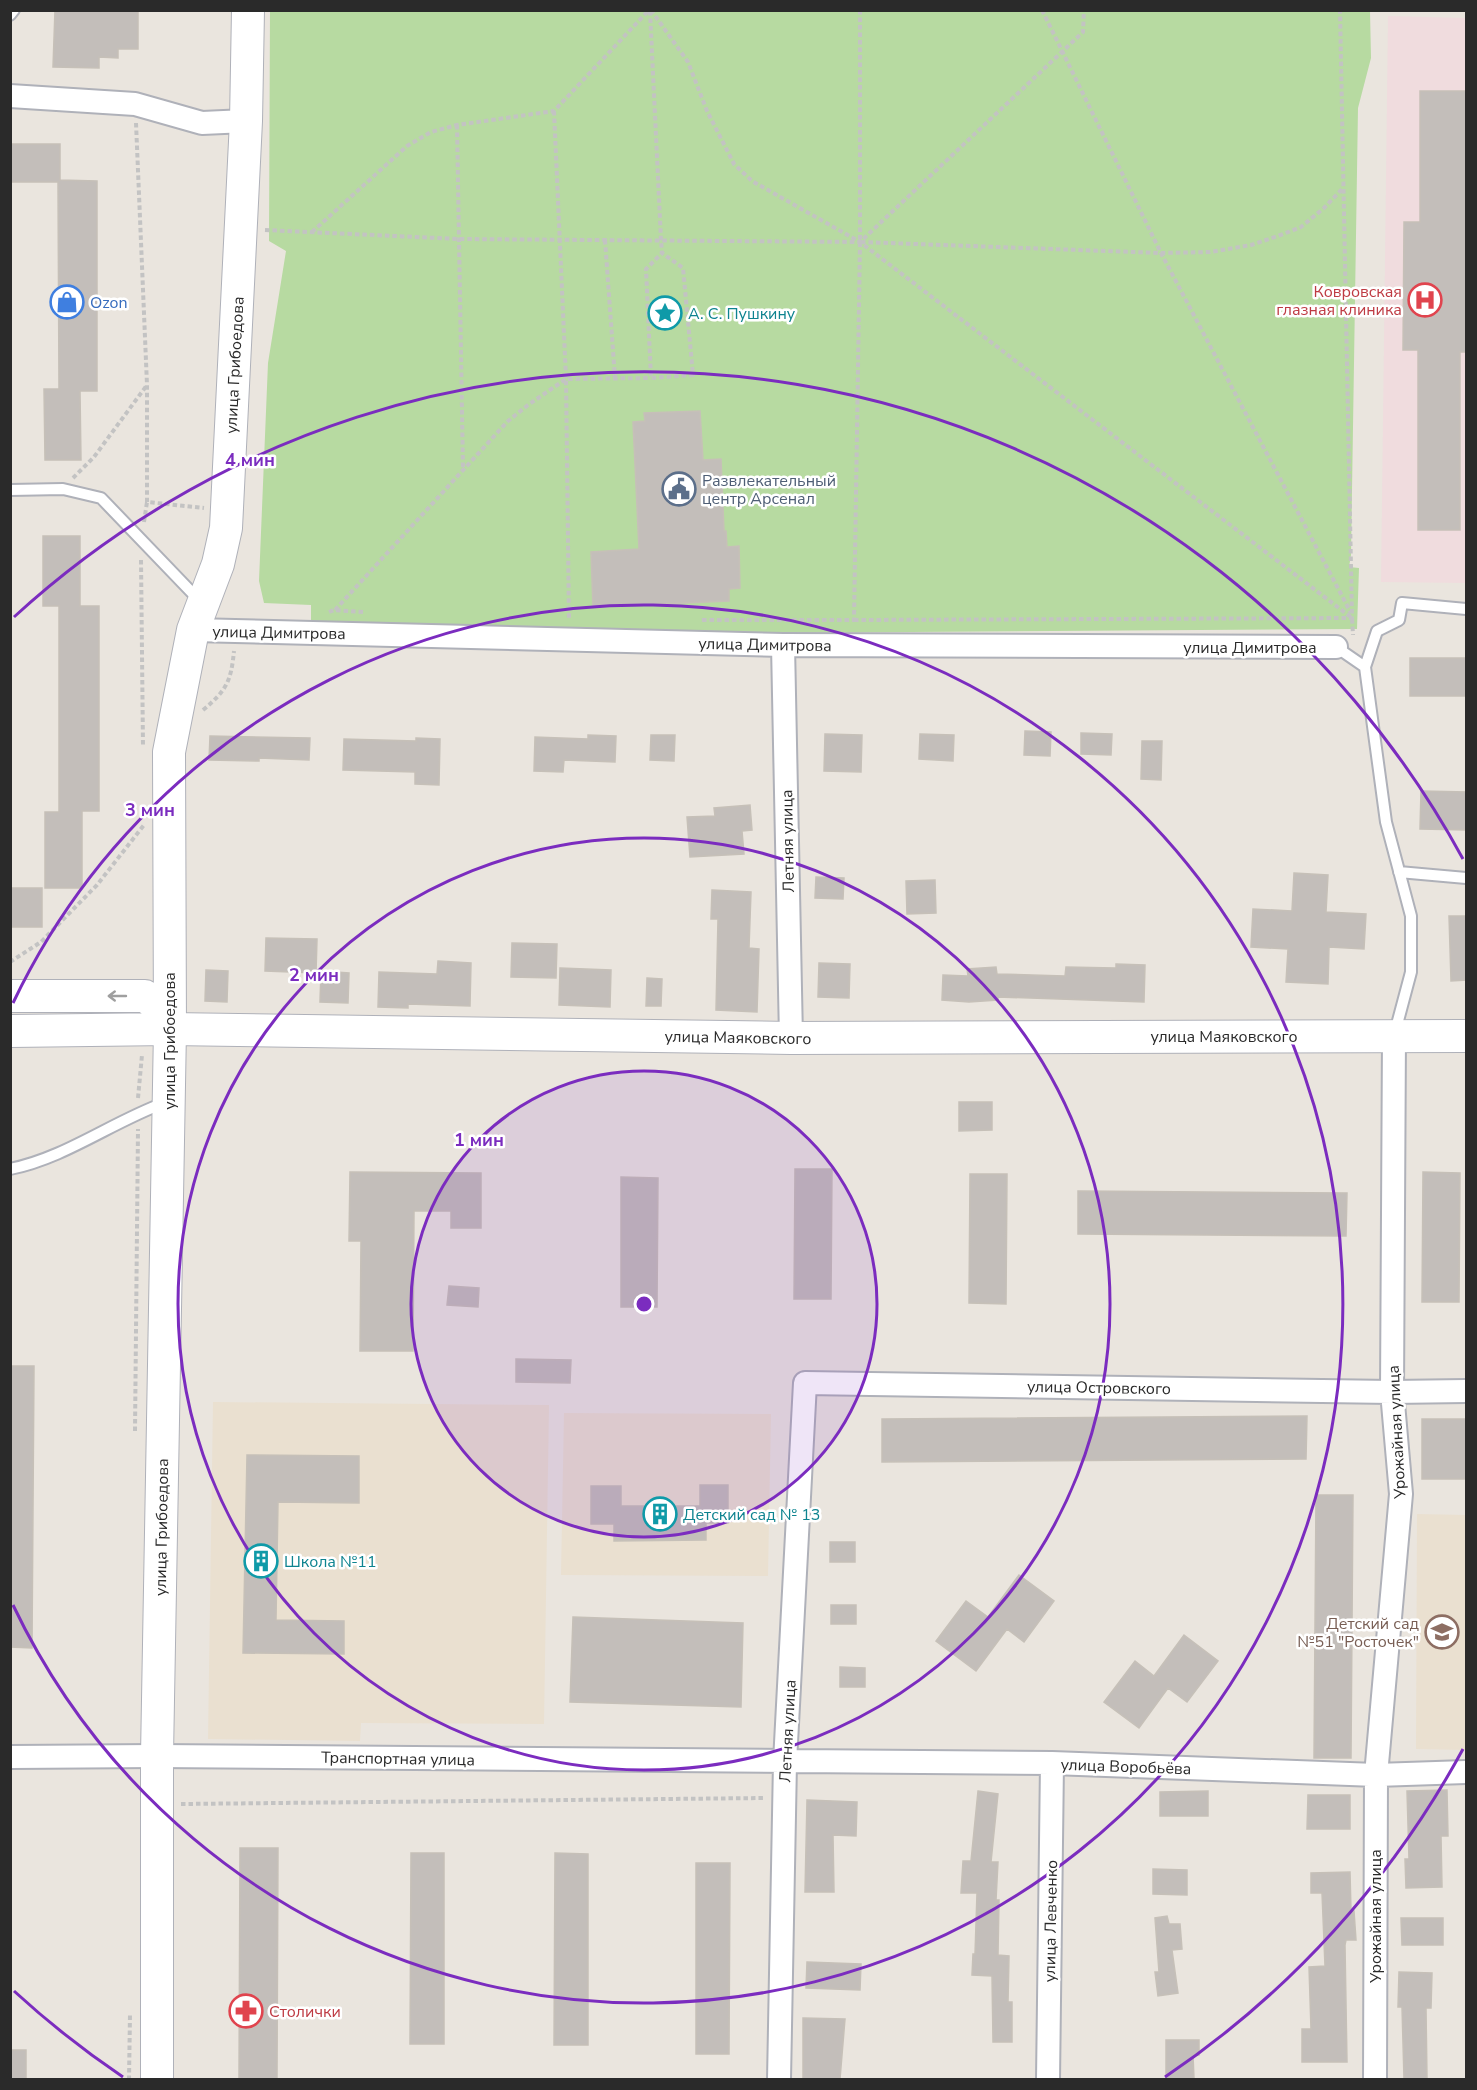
<svg xmlns="http://www.w3.org/2000/svg" width="1477" height="2090" font-family="'Nunito Sans',sans-serif">
  <style>
    .education { fill: #eae0d0 }
    .medical { fill: #f0dcde }
    .green { fill: #b7daa1 }
    .building { fill: #c3beba; stroke: #c6c0b8; stroke-width: 1.5 }
    .lines { fill: none; stroke-linecap: round; stroke-linejoin: round }
    .lane-casing { stroke: #afb1b9; stroke-width: 14 }
    .street-casing { stroke: #afb1b9; stroke-width: 26 }
    .secondary-casing { stroke: #afb1b9; stroke-width: 34 }
    .path { stroke: #c3c3c3; stroke-width: 4; stroke-dasharray: 4.5 3; stroke-linecap: butt }
    .lane { stroke: #fff; stroke-width: 10 }
    .street { stroke: #fff; stroke-width: 22 }
    .secondary { stroke: #fff; stroke-width: 32 }
    .oneway { stroke: #9f9f9f }
    .ring { fill: none; stroke: #7b2cbf; stroke-width: 3 }
    .labels { text-anchor: middle; stroke-width: 5; stroke-linejoin: round; paint-order: stroke }
    .health-label { font-size: 16px; fill: #be3a42; stroke: #fff; text-anchor: end }
    .shop-label { font-size: 16px; fill: #366cbe; stroke: #fff; text-anchor: start }
    .culture-label { font-size: 16px; fill: #0d838f; stroke: #fff; text-anchor: start }
    .street-label { font-size: 16px; fill: #2a2a2a; stroke: #fff }
    .service-label { font-size: 16px; fill: #4e5e75; stroke: #fff; text-anchor: start }
    .education-label { font-size: 16px; fill: #785e54; stroke: #fff; text-anchor: end }
    .centre { fill: #7b2cbf; stroke: #fff; stroke-width: 3 }
    .ring-label { font-size: 18px; text-anchor: middle; font-weight: bold; fill: #7b2cbf; stroke: #fff; stroke-width: 5; stroke-linejoin: round; paint-order: stroke }
  </style>
  <rect width="100%" height="100%" fill="#eae5de"/>
  <path class="education" d="M213,1402L549,1405L544,1724L361,1723L360,1741L208,1739Z
    M564,1413L771,1414L768,1576L561,1575Z
    M1417,1514L1466,1515V1750L1416,1749Z"/>
  <path class="medical" d="M1388,16L1466,18V583L1381,582Z"/>
  <path class="green" d="M270,11H1370L1371,58L1358,108L1351,555L1349,567L1359,568L1357,629L765,633L311,627V605L264,603L259,581L268,363L286,251L269,241Z"/>
  <path class="building" d="M55,10H138V49H118V58L99,57V68L53,67Z
    M1420,91H1467V352H1460V530H1418V350H1403L1404,222H1420Z
    M10,144H60V180L97,181V391H80L81,460H45L44,389H59L58,182H10Z
    M700,411L703,460L721,459L724,531H726L727,547L739,546L740,588L729,589V601L593,607L591,552L639,549L633,422L645,421L644,413Z
    M43,536H80V606H99V811H82V888H45V812H59V606H43Z
    M1410,658H1467V696H1410Z
    M1025,731L1051,732L1050,756L1024,755Z
    M1081,733L1112,734L1111,755L1081,754Z
    M825,734L862,735L861,772L824,771Z
    M920,734L954,735L953,761L919,759Z
    M588,735L616,736L615,762L564,760L563,772L534,771L535,737L588,739Z
    M651,735H675L674,761L650,760Z
    M210,736L310,738L309,760L259,758V761L209,760Z
    M416,738L440,739L439,785L415,784V772L343,770L344,739L416,741Z
    M1142,741H1162L1161,780L1141,779Z
    M1421,791L1467,792V830L1420,829Z
    M750,805L752,830L742,831L744,854L690,857L687,817L715,816L714,808Z
    M1294,873L1328,875L1326,912L1366,914L1364,949L1329,947L1328,984L1286,982L1288,949L1251,947L1253,909L1292,911Z
    M816,877L844,878L843,899L815,898Z
    M935,880L936,913L907,914L906,881Z
    M10,888H42V927H10Z
    M712,890L751,892L749,948L759,949L757,1012L716,1010L718,919H711Z
    M1449,916H1467V980L1451,981Z
    M266,938L317,939L316,973L265,971Z
    M512,943L557,944L556,978L511,977Z
    M438,961L471,963L470,1006L408,1004V1008L378,1007L379,972L437,974Z
    M819,963L850,964L849,998L818,997Z
    M1116,964L1145,965L1144,1002L998,997V1000L969,1002L942,1000L943,975L968,976L967,969L996,967L997,974L1065,976L1066,967L1116,968Z
    M560,968L611,970L610,1007L559,1005Z
    M206,970L228,971L227,1002L205,1001Z
    M321,971L349,973L348,1003L320,1002Z
    M647,978L662,979L661,1006H646Z
    M959,1102H992V1130L959,1131Z
    M795,1169H832L831,1299H794Z
    M350,1172L481,1173V1228H451V1211H414L413,1351H360L361,1241H349Z
    M1423,1172L1460,1173L1459,1302H1422Z
    M970,1174H1007L1006,1304L969,1303Z
    M621,1177L658,1178L657,1307H621Z
    M1078,1191L1347,1193L1346,1236L1078,1234Z
    M449,1286L479,1288L478,1307L447,1305Z
    M516,1359L571,1360L570,1383L516,1382Z
    M10,1366H34L32,1648L10,1647Z
    M1307,1416L1306,1459L882,1462V1419Z
    M1422,1419H1466V1479H1422Z
    M247,1455L359,1456V1503L278,1502L276,1620L344,1621V1654L243,1653Z
    M700,1485H728V1523H706V1540L614,1541V1524H591V1486H621V1506H700Z
    M1316,1495H1353L1351,1758H1314Z
    M830,1542H855V1562H830Z
    M1019,1575L1054,1601L1024,1642L1007,1629L976,1671L936,1641L966,1601L988,1617Z
    M831,1605H856V1624H831Z
    M573,1617L743,1623L741,1707L570,1702Z
    M1184,1635L1218,1661L1187,1702L1168,1688L1139,1728L1104,1702L1135,1661L1154,1676Z
    M840,1667L865,1668V1687H840Z
    M1447,1790L1448,1836H1441L1442,1887L1406,1888L1405,1859H1409L1407,1791Z
    M978,1791L998,1794L991,1862H998L996,1900H999L998,1955L1009,1956L1008,2002H1012V2042H993L992,1976L972,1975L973,1954H975L977,1893H961L963,1861H971Z
    M1208,1791V1816H1160V1792Z
    M1308,1795H1350V1829H1307Z
    M807,1800L857,1802L856,1836L833,1835L834,1892H805Z
    M240,1848H278L277,2079H239Z
    M411,1853H444V2044H410Z
    M555,1853L588,1854V2045H554Z
    M696,1863H730L729,2054H696Z
    M1153,1869L1187,1870V1895L1153,1894Z
    M1350,1872L1351,1911H1354L1356,1940H1346L1345,1945L1347,2062H1302V2029H1311L1309,1967L1325,1966L1322,1893H1311V1873Z
    M1167,1916L1169,1924H1180L1182,1949L1172,1950L1178,1993L1158,1996L1155,1972H1159L1155,1918Z
    M1401,1918H1443V1945H1402Z
    M807,1962L861,1964L860,1990L806,1988Z
    M1399,1972L1432,1973L1431,2008H1426L1427,2079H1404L1402,2007H1398Z
    M803,2018L845,2019L840,2079H803Z
    M1166,2040H1199V2055H1193L1194,2079H1166Z
    M10,2050H26V2079H10Z"/>
  <g class="lines">
    <defs>
      <path id="lane" d="M10,15L14,10
        M10,490L63,489L101,498L199,600
        M1336,647L1365,667L1386,822L1411,916V972L1395,1032
        M1365,667L1377,631L1399,620L1402,603L1466,609
        M1399,872L1466,878
        M10,1169C65,1158 112,1122 164,1103"/>
      <path id="street" d="M10,96L135,104L202,123L246,121
        M193,630L783,645L1336,647
        M783,645L791,1038
        M10,1757L157,1756L1052,1763L1376,1775L1466,1772
        M779,2080L785,1762L805,1383L1392,1392L1466,1391
        M1048,2080L1052,1763
        M1375,2080L1376,1775L1401,1494L1392,1392L1394,1035"/>
      <path id="secondary" d="M10,996H145L169,1014
        M10,1031L170,1029L791,1038L1466,1036
        M157,2080V1756L170,1029L169,752L193,630L218,564L226,528L246,121L248,10"/>
    </defs>
    <use href="#lane" class="lane-casing"/>
    <use href="#street" class="street-casing"/>
    <use href="#secondary" class="secondary-casing"/>
    <path class="path" d="M651,10L688,62L707,111L734,164L752,181L860,242L1352,618L1353,635
      M1042,10L1161,253L1351,613
      M650,11L661,240L662,253L683,268L693,375L651,378L646,269L662,253
      M554,111L566,379L569,620
      M136,123L147,385V502L204,508
      M457,125L463,469
      M265,230L459,239L860,242L1083,32L1084,10
      M312,232L407,146L431,132L457,125L554,111L649,10
      M605,240L615,378
      M861,242L1161,253L1210,252L1251,245L1278,236L1301,227L1324,208L1343,188
      M73,478L94,457L147,385
      M144,522L147,502
      M141,560L143,747
      M335,610L508,421L528,405L566,379L651,378
      M329,612L334,610L364,612
      M702,620H854L860,242V10
      M854,620L1352,618L1340,10
      M203,710C227,690 231,681 234,651
      M10,962L41,942L97,885L144,825
      M138,1098L142,1055
      M135,1431L138,1129
      M181,1804L764,1798
      M129,2080L130,2014"/>
    <use href="#lane" class="lane"/>
    <use href="#street" class="street"/>
    <use href="#secondary" class="secondary"/>
  </g>
  <defs><path id="oneway-shaft" d="M-6 0H5M1.5-3L5.5 0L1.5 3" fill="none" stroke-width="1.6" stroke-linecap="round" stroke-linejoin="round" transform="scale(1.5)"/></defs>
  <use class="oneway" href="#oneway-shaft" transform="translate(117 996) rotate(-180)"/>
  <circle cx="644" cy="1304" r="233" fill="#7b2cbf" fill-opacity=".12"/>
  <g class="ring">
    <circle cx="644" cy="1304" r="233"/>
    <circle cx="644" cy="1304" r="466"/>
    <path d="M13 1003A699 699 0 1 1 13 1605"/>
    <path d="M1463 1749A932 932 0 0 1 1165 2077M123 2077A932 932 0 0 1 14 1991M14 617A932 932 0 0 1 1463 859"/>
  </g>
  <defs>
    <symbol id="hospital-ring" viewBox="-11 -11 22 22"><circle r="9.5" fill="#fff" stroke="#e0444e" stroke-width="1.5"/><path d="M-5-5h3v3.5h4V-5h3V5h-3V1.5h-4V5h-3Z" fill="#e0444e"/></symbol>
    <symbol id="shop-ring" viewBox="-11 -11 22 22"><circle r="9.5" fill="#fff" stroke="#3f7fe0" stroke-width="1.5"/><path d="M-5-2.5h2.3a2.7 3.5 0 0 1 5.4 0H5L5.5 6h-11ZM-1.5-2.5h3a1.5 2.3 0 0 0-3 0Z" fill="#3f7fe0"/></symbol>
    <symbol id="sight-ring" viewBox="-11 -11 22 22"><circle r="9.5" fill="#fff" stroke="#0f9aa8" stroke-width="1.5"/><path d="M0-6L1.8-2.2L6-1.7L2.9 1.2L3.7 5.4L0 3.3L-3.7 5.4L-2.9 1.2L-6-1.7L-1.8-2.2Z" fill="#0f9aa8"/></symbol>
    <symbol id="civic-ring" viewBox="-11 -11 22 22"><circle r="9.5" fill="#fff" stroke="#5c6f8a" stroke-width="1.5"/><path d="M-.6-6.5H3V-4.5H.6V-3L4-1V1h2V6H-6V1h2V-1L-.6-3ZM-1.2 2.5V6h2.4V2.5Z" fill="#5c6f8a"/></symbol>
    <symbol id="building-ring" viewBox="-11 -11 22 22"><circle r="9.5" fill="#fff" stroke="#0f9aa8" stroke-width="1.5"/><path d="M-4-6H4V6H1V3H-1V6H-4ZM-2.5-4.3h1.7v1.8h-1.7ZM.8-4.3h1.7v1.8H.8ZM-2.5-1h1.7V.8h-1.7ZM.8-1h1.7V.8H.8Z" fill="#0f9aa8"/></symbol>
    <symbol id="school-ring" viewBox="-11 -11 22 22"><circle r="9.5" fill="#fff" stroke="#8d6e63" stroke-width="1.5"/><path d="M0-5L7-2L0 1L-7-2ZM-4 1L0 2.5L4 1V4Q0 6-4 4Z" fill="#8d6e63"/></symbol>
    <symbol id="pharmacy-ring" viewBox="-11 -11 22 22"><circle r="9.5" fill="#fff" stroke="#e0444e" stroke-width="1.5"/><path d="M-2-6h4v4h4v4h-4v4h-4v-4h-4v-4h4Z" fill="#e0444e"/></symbol>
  </defs>
  <g fill-rule="evenodd">
    <use href="#hospital-ring" x="1406" y="281" width="38" height="38"/>
    <use href="#shop-ring" x="48" y="283" width="38" height="38"/>
    <use href="#sight-ring" x="646" y="294" width="38" height="38"/>
    <use href="#civic-ring" x="660" y="470" width="38" height="38"/>
    <use href="#building-ring" x="641" y="1495" width="38" height="38"/>
    <use href="#building-ring" x="242" y="1542" width="38" height="38"/>
    <use href="#school-ring" x="1423" y="1613" width="38" height="38"/>
    <use href="#pharmacy-ring" x="227" y="1992" width="38" height="38"/>
  </g>
  <g class="labels">
    <g class="health-label">
      <text x="1402" y="297">Ковровская<tspan x="1402" dy="18">глазная клиника</tspan></text>
      <text x="269" y="2017" text-anchor="start">Столички</text>
    </g>
    <g class="shop-label">
      <text x="90" y="308">Ozon</text>
    </g>
    <g class="culture-label">
      <text x="688" y="319">А. С. Пушкину</text>
      <text x="683" y="1520">Детский сад № 13</text>
      <text x="284" y="1567">Школа №11</text>
    </g>
    <g class="street-label">
      <text transform="translate(234 365) rotate(-87)" y="6">улица Грибоедова</text>
      <text transform="translate(279 632) rotate(1)" y="6">улица Димитрова</text>
      <text transform="translate(765 644) rotate(1)" y="6">улица Димитрова</text>
      <text x="1250" y="653">улица Димитрова</text>
      <text transform="translate(787 841) rotate(-91)" y="6">Летняя улица</text>
      <text x="1224" y="1042">улица Маяковского</text>
      <text transform="translate(738 1037) rotate(1)" y="6">улица Маяковского</text>
      <text transform="translate(169 1041) rotate(-90)" y="6">улица Грибоедова</text>
      <text transform="translate(1099 1387) rotate(1)" y="6">улица Островского</text>
      <text transform="translate(1396 1432) rotate(-93)" y="6">Урожайная улица</text>
      <text transform="translate(161 1527) rotate(-89)" y="6">улица Грибоедова</text>
      <text transform="translate(787 1731) rotate(-87)" y="6">Летняя улица</text>
      <text transform="translate(398 1758) rotate(1)" y="6">Транспортная улица</text>
      <text transform="translate(1126 1766) rotate(2)" y="6">улица Воробьёва</text>
      <text transform="translate(1375 1916) rotate(-90)" y="6">Урожайная улица</text>
      <text transform="translate(1050 1921) rotate(-89)" y="6">улица Левченко</text>
    </g>
    <g class="service-label">
      <text x="702" y="486">Развлекательный<tspan x="702" dy="18">центр Арсенал</tspan></text>
    </g>
    <g class="education-label">
      <text x="1419" y="1629">Детский сад<tspan x="1419" dy="18">№51 "Росточек"</tspan></text>
    </g>
  </g>
  <circle cx="644" cy="1304" r="9" class="centre"/>
  <g class="ring-label">
    <text x="250" y="466">4 мин</text>
    <text x="150" y="816">3 мин</text>
    <text x="314" y="981">2 мин</text>
    <text x="479" y="1146">1 мин</text>
  </g>
  <rect width="1477" height="2090" fill="none" stroke="#2a2a2a" stroke-width="24"/>
</svg>
